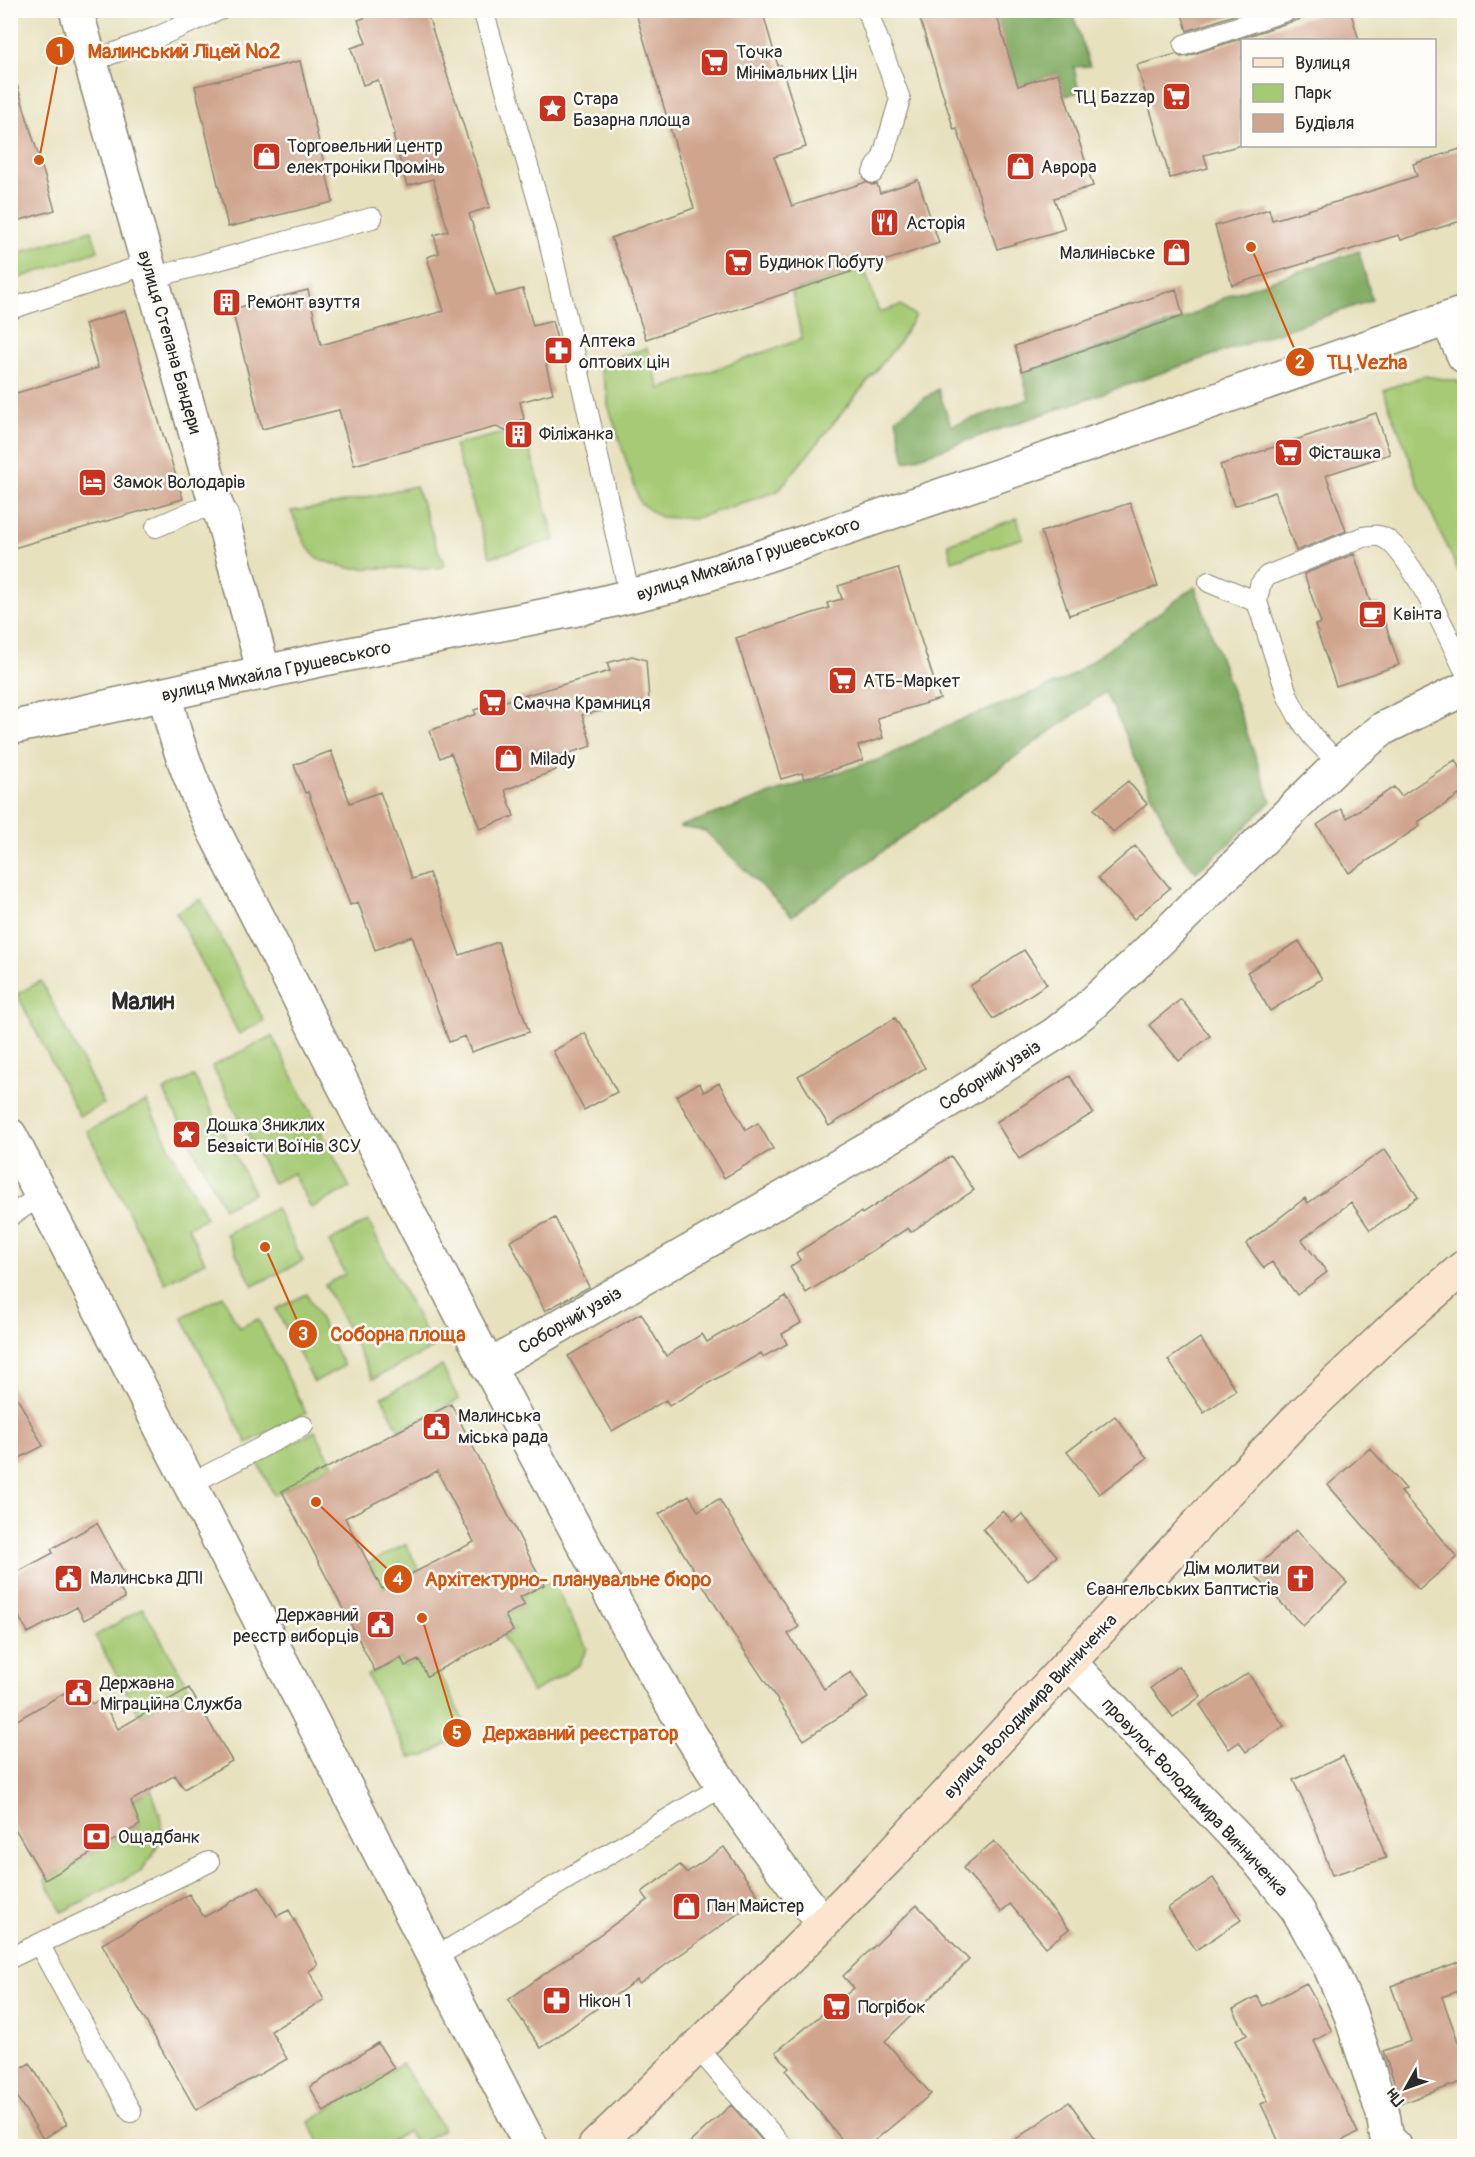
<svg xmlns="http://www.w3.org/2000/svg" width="1475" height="2157" font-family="Pangolin,sans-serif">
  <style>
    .green { fill: #a6ca74; stroke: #687a50; stroke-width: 1.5 }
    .forest { fill: #84ae66; stroke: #586c48; stroke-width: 1.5 }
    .building { fill: #d0a58e; fill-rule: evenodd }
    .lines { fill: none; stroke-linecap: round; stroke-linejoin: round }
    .service-casing { stroke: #898674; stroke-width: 22 }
    .minor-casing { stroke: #898674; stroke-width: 36 }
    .tertiary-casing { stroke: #898674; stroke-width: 36 }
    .secondary-casing { stroke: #898674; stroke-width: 36 }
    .service { stroke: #fff; stroke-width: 20 }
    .minor { stroke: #fff; stroke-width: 33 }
    .tertiary { stroke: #fff; stroke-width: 33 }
    .secondary { stroke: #fce5cf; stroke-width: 33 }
    .labels { text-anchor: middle; stroke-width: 5; stroke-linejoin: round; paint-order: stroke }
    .poi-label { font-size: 18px; fill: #2b2b2b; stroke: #fdfcf7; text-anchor: start }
    .street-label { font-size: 18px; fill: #2b2b2b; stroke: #fdfcf7 }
    .district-label { font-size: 24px; font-weight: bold; fill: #2b2b2b; stroke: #fdfcf7 }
    .leader { fill: none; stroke: #d5540f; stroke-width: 2 }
    .callout-dot { fill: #d5540f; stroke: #fdfcf7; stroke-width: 2 }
    .mark-label { font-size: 18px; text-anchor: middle; font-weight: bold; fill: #fff }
    .callout-label { font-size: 20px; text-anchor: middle; font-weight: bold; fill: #d5540f; stroke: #fdfcf7; stroke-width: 5; stroke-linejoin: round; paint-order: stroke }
  </style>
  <rect width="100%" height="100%" fill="#fdfcf7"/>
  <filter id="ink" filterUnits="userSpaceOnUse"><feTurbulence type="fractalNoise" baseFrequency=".0167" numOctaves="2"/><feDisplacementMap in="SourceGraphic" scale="12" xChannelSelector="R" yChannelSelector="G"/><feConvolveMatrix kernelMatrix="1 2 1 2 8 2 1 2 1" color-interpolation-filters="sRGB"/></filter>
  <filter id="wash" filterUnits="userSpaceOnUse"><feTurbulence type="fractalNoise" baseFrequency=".008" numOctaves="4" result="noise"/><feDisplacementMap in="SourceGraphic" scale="24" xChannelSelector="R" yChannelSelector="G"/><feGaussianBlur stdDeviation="1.35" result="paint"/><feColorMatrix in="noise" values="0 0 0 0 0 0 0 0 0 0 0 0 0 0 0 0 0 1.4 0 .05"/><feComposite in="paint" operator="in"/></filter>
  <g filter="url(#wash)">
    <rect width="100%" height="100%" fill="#e7e1be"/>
    <path class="green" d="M91,230L98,251L11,281V255Z
      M864,268L879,312L901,305L915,316L898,344L778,491L694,519L660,517L640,503L608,405V394L598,363L647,348L660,389L802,339L792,292Z
      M1424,376L1457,381L1464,389V583L1416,480L1408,454L1383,390Z
      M508,432L510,440L526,436L555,540L490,557L454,445Z
      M416,486L436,545L445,565L438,568H349L317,559L306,545L291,511L322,507Z
      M1017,518L1023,538L952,561L948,544Z
      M201,899L264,1021L239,1034L176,912Z
      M41,981L104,1104L79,1116L17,994Z
      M272,1036L350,1188L311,1208L293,1173L273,1183L212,1066Z
      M194,1076L254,1193L224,1208L164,1091Z
      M146,1101L206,1218L188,1227L205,1262L165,1283L87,1131Z
      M276,1208L303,1261L253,1286L226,1234Z
      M368,1221L433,1348L373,1379L325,1285L345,1274L329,1242Z
      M307,1294L344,1366L314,1382L276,1309Z
      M223,1296L239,1328L258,1319L306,1413L247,1443L182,1317Z
      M442,1366L459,1400L399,1430L382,1397Z
      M315,1431L333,1465L274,1495L257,1461Z
      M406,1544L419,1570L382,1589L369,1563Z
      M552,1580L587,1648L579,1665L532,1693L503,1636L513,1631L505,1615L524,1605L520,1597Z
      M143,1608L189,1688L140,1716L95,1636Z
      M401,1658L405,1666L419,1660L437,1670L469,1731L425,1756L409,1757L367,1675Z
      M151,1789L160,1815L162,1835L153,1855L141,1871L62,1912L45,1880L140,1825L131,1801Z
      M402,2063L443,2129L417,2146L407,2131L384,2146H321L309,2122Z"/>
    <path class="forest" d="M995,11H1072L1090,66L1074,67L1079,92L1065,96L1058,73L1018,86Z
      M1359,251L1372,300L905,462L896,418L938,389L951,426L1029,399L1022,373L1186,318L1232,294Z
      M1195,587L1271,801L1227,846L1196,872L1176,849L1106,692L792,916L705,831L679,827L784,789L884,758L948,725L1065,680Z"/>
    <g id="blocks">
      <path class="building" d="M388,10H426L490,207L469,214L496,296L523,289L533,326L552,321L563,360L546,365L553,393L520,402L524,419L517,421L520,437L496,427L354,465L339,410L262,429L232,309L308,290L321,345L444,311L427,257L439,253L434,235L448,231L433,179L407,186L393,135L395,134L378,80L363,85L351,48L366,43L358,20Z
        M635,10H762L778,66L781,65L806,147L774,157L792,206L866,182L872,185L877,184L880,193L918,180L939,243L646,339L620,259L611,238L694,208Z
        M917,10H995L1018,86L1058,73L1093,186L1054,198L1065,229L997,249L957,129L954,130Z
        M1181,10H1249L1187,31Z
        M1333,10H1350L1359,40H1242V145L1204,155L1208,168L1170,178L1137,65L1176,54L1181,57L1188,56L1287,23Z
        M300,61L333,202L228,227L195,86Z
        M17,85L55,210L10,223V86Z
        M1460,149L1464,164V220L1401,240L1399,235L1232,285L1215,226L1269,209L1272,220L1343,200L1417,176L1413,164Z
        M1176,289L1183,316L1022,371L1015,346Z
        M125,311L183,499L10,549V395L98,368L85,324Z
        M1376,413L1390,454L1326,475L1346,531L1296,551L1275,492L1234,506L1220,465Z
        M1130,503L1158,586L1069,615L1041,532Z
        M1354,554L1371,604L1378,602L1399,665L1336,686L1315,625L1321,623L1304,574Z
        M898,568L940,699L877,718L883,738L858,746L863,760L804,779L802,773L781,779L736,638L829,608L827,603L842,599L838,586Z
        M632,656L646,660L649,700L582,715L592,746L553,758L556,770L505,790L514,816L480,829L451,753L440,758L429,731L476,714L474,710L610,671L607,663Z
        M331,751L350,803L380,792L412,879L429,873L460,955L498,942L529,1032L471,1052L465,1036L449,1042L412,936L375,950L358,902L350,905L308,792L305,793L294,765Z
        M1455,760L1464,775V792L1418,822L1420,826L1349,873L1317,825L1341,809L1347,818L1394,787L1401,796Z
        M1128,781L1147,804L1113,832L1094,809Z
        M1135,846L1170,888L1134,919L1098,878Z
        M1299,941L1322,979L1270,1011L1247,972Z
        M1024,950L1047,984L993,1019L970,986Z
        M1181,999L1210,1036L1179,1061L1149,1025Z
        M895,1018L925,1068L829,1126L798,1076Z
        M585,1033L617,1092L584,1110L553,1051Z
        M1070,1076L1093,1113L1019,1159L996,1122Z
        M699,1083L704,1092L719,1083L746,1130L758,1123L773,1149L724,1178L676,1096Z
        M1385,1149L1418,1197L1370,1230L1351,1202L1302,1240L1327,1272L1297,1295L1272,1262L1264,1268L1246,1244L1305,1198L1308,1203Z
        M951,1156L974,1190L911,1232L908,1228L806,1293L790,1267L800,1260L796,1253L861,1212L862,1214Z
        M555,1218L589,1287L545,1311L510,1241Z
        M786,1296L801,1323L782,1334L787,1344L763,1357L761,1353L669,1406L666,1400L612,1431L568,1356L641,1313L666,1356L702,1334L707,1342Z
        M1200,1338L1236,1390L1204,1413L1168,1360Z
        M10,1384L43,1446L10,1463Z
        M451,1404L544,1585L520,1597L525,1605L505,1615L513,1631L427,1676L419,1660L405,1666L401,1658L375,1671L282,1491ZM437,1471L474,1542L382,1589L345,1518Z
        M1115,1416L1147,1458L1099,1494L1067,1452Z
        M1370,1448L1406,1489L1401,1492L1457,1557L1419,1590L1328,1485Z
        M689,1495L698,1511L719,1499L799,1627L788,1634L824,1689L851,1672L868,1698L804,1740L734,1635L659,1514Z
        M1003,1511L1013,1522L1022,1514L1057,1556L1028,1581L983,1529Z
        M97,1523L128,1580L118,1585L125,1598L84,1620L77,1607L28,1633L10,1601V1576L53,1553L51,1549Z
        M1296,1530L1347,1583L1303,1626L1252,1572Z
        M1178,1666L1201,1696L1173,1717L1151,1688Z
        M1248,1673L1284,1726L1246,1752L1239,1742L1229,1749L1200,1705Z
        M80,1684L92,1704L101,1699L118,1729L189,1688L232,1761L184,1789L175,1775L131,1801L140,1825L45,1880L10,1820V1724Z
        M1343,1756L1368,1806L1386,1858L1332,1875L1312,1819L1293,1780Z
        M994,1841L1069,1929L1046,1947L1010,1904L1001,1912L963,1868Z
        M724,1847L760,1898L639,1984L637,1980L541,2048L508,2000L648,1900L642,1892L680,1865L686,1873Z
        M1213,1878L1241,1920L1196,1950L1168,1908Z
        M259,1886L277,1916L289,1910L318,1965L309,1971L324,2000L271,2031L287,2059L196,2110L102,1944L189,1894L204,1917Z
        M917,1905L969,1960L885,2041L931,2094L868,2146H847L786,2071L789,2068L776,2052L854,1988L843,1976Z
        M1464,1960V1989L1442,1997L1464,2058V2081L1402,2103L1383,2051L1411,2041L1391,1986Z
        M1306,1983L1332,2031L1314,2041L1358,2133L1330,2146H1281L1261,2104L1268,2101L1235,2041L1247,2035L1233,2009L1257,1996L1263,2006Z
        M378,2043L394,2068L324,2112L310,2087Z
        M30,2063L67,2124L43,2139L10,2086V2074Z
        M1069,2102L1101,2146H1006Z
        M731,2105L767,2146H686Z"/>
    </g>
  </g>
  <g filter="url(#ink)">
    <use href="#blocks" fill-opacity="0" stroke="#898674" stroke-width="1.5"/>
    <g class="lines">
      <defs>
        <path id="service" d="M483,10L547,232L630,597
          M867,10L900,99L883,156L873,173
          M1184,45L1288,10
          M90,62L157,37L219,10
          M152,278L372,218
          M10,309L148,264
          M156,527L191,512L216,505
          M1209,582L1257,602
          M1339,764L1313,737L1298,716L1288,697L1257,602L1260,585L1267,576L1363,537C1372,536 1378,534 1386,539C1411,554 1450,640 1464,669
          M10,1216L42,1195
          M190,1484L303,1426
          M39,1944L131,2112
          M10,1958L209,1862
          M434,1958L723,1786
          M697,2047L782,2146"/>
        <path id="minor" d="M1447,319L1464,356
          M488,1367L905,1128L1055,1034L1083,1012L1134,965L1339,764L1384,728L1464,689
          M1070,1663L1255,1857L1297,1909L1330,1967L1350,2013L1383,2114L1387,2139L1395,2146"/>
        <path id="tertiary" d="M76,10L216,505L222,517L264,673
          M165,695C176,744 191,782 212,827C325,1048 436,1271 554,1489C597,1568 638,1649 685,1726C727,1795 773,1860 823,1923
          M10,728L320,660L577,609L671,586L767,555L1108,438L1464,313
          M10,1135L531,2146"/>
        <path id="secondary" d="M595,2146L776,1971L890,1856L1234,1485L1293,1423L1393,1328L1464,1267"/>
      </defs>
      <use href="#service" class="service-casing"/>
      <use href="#minor" class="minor-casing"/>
      <use href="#tertiary" class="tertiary-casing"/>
      <use href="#secondary" class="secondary-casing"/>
      <use href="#service" class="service"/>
      <use href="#minor" class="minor"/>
      <use href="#tertiary" class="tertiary"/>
      <use href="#secondary" class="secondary"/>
    </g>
  </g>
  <defs>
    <symbol id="supermarket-square" viewBox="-11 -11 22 22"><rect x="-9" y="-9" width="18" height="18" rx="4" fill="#c8321e" stroke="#fdfcf7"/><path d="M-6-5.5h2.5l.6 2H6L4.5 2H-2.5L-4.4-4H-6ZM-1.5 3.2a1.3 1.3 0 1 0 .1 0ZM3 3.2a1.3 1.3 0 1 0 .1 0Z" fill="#fff"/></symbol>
    <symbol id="sight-square" viewBox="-11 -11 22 22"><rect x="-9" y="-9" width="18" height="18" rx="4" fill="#c8321e" stroke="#fdfcf7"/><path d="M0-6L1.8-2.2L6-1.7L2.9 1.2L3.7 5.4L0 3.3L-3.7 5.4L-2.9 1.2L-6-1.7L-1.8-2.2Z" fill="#fff"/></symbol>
    <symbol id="shop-square" viewBox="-11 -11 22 22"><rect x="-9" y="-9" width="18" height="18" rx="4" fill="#c8321e" stroke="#fdfcf7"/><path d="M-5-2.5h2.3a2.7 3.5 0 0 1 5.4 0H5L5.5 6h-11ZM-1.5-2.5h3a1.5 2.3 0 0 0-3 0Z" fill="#fff"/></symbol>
    <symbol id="restaurant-square" viewBox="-11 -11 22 22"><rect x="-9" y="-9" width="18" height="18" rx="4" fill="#c8321e" stroke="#fdfcf7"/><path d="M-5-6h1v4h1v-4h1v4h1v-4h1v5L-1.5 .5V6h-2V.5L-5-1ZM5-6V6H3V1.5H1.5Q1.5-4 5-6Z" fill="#fff"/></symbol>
    <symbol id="building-square" viewBox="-11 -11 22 22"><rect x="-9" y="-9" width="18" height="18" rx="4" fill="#c8321e" stroke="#fdfcf7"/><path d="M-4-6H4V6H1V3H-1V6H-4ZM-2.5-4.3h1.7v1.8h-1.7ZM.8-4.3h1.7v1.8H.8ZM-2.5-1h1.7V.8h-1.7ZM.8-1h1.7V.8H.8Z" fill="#fff"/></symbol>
    <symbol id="pharmacy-square" viewBox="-11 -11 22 22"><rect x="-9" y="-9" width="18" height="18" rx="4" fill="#c8321e" stroke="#fdfcf7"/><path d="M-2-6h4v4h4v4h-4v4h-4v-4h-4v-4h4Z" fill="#fff"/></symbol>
    <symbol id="hotel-square" viewBox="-11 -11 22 22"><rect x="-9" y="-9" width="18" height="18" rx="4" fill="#c8321e" stroke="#fdfcf7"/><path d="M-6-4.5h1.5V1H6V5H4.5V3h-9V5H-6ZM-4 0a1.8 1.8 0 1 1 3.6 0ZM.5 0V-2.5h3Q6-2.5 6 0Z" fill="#fff"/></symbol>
    <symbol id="cafe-square" viewBox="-11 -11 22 22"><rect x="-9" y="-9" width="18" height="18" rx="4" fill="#c8321e" stroke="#fdfcf7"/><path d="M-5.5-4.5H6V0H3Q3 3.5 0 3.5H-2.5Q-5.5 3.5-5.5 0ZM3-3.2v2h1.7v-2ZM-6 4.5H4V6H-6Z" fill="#fff"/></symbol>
    <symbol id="civic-square" viewBox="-11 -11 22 22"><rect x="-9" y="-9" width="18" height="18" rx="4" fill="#c8321e" stroke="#fdfcf7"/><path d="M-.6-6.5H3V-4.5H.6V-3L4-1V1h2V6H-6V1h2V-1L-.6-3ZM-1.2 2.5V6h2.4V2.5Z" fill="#fff"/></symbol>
    <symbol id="church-square" viewBox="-11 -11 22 22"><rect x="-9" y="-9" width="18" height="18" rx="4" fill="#c8321e" stroke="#fdfcf7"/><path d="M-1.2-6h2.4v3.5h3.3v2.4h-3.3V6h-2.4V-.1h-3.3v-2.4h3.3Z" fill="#fff"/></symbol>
    <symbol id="bank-square" viewBox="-11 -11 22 22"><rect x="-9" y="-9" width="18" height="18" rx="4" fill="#c8321e" stroke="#fdfcf7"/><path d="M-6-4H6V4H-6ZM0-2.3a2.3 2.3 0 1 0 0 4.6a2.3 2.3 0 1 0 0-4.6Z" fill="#fff"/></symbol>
  </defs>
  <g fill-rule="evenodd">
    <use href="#supermarket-square" x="698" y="46" width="33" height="33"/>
    <use href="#supermarket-square" x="1160" y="80" width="33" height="33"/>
    <use href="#sight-square" x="536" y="92" width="33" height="33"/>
    <use href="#shop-square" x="250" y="140" width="33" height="33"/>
    <use href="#shop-square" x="1004" y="150" width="33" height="33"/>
    <use href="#restaurant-square" x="868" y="206" width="33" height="33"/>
    <use href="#shop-square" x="1160" y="236" width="33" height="33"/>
    <use href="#supermarket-square" x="722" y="246" width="33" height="33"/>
    <use href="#building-square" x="210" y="286" width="33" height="33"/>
    <use href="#pharmacy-square" x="542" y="334" width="33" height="33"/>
    <use href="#building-square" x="502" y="418" width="33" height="33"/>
    <use href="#supermarket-square" x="1272" y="436" width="33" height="33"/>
    <use href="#hotel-square" x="76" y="466" width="33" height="33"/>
    <use href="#cafe-square" x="1356" y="598" width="33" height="33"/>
    <use href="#supermarket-square" x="826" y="664" width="33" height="33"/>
    <use href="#supermarket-square" x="476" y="686" width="33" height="33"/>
    <use href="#shop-square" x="492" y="742" width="33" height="33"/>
    <use href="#sight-square" x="170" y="1118" width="33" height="33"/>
    <use href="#civic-square" x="420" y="1410" width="33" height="33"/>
    <use href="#civic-square" x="52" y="1562" width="33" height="33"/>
    <use href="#church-square" x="1284" y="1562" width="33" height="33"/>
    <use href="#civic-square" x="364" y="1608" width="33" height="33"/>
    <use href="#civic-square" x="62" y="1676" width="33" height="33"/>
    <use href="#bank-square" x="80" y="1820" width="33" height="33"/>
    <use href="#shop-square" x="670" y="1890" width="33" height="33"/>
    <use href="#pharmacy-square" x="540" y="1984" width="33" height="33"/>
    <use href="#supermarket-square" x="820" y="1990" width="33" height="33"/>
  </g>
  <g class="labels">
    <g class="poi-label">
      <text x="736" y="58">Точка<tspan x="736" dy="21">Мінімальних Цін</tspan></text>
      <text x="1155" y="103" text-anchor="end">ТЦ Баzzар</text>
      <text x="573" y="105">Стара<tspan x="573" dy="21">Базарна площа</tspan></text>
      <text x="287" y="152">Торговельний центр<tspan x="287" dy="21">електроніки Промінь</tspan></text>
      <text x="1041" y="173">Аврора</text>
      <text x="906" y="229">Асторія</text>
      <text x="1155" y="259" text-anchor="end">Малинівське</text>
      <text x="759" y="268">Будинок Побуту</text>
      <text x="247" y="308">Ремонт взуття</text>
      <text x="579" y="347">Аптека<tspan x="579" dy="21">оптових цін</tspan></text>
      <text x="539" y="440">Філіжанка</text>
      <text x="1309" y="459">Фісташка</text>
      <text x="113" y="488">Замок Володарів</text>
      <text x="1393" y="620">Квінта</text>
      <text x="863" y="687">АТБ-Маркет</text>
      <text x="513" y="709">Смачна Крамниця</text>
      <text x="530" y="765">Milady</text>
      <text x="207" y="1131">Дошка Зниклих<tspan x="207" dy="21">Безвісти Воїнів ЗСУ</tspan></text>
      <text x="458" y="1422">Малинська<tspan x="458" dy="21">міська рада</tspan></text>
      <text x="1279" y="1574" text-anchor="end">Дім молитви<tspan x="1279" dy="21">Євангельських Баптистів</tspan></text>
      <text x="90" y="1584">Малинська ДПІ</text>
      <text x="359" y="1621" text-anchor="end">Державний<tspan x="359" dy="21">реєстр виборців</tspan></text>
      <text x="100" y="1689">Державна<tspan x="100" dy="21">Міграційна Служба</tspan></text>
      <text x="118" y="1843">Ощадбанк</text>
      <text x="707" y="1912">Пан Майстер</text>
      <text x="578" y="2007">Нікон 1</text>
      <text x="858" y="2013">Погрібок</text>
    </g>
    <g class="street-label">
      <text transform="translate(170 342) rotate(74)" y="6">вулиця Степана Бандери</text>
      <text transform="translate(748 559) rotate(-18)" y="6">вулиця Михайла Грушевського</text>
      <text transform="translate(276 671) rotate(-12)" y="6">вулиця Михайла Грушевського</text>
      <text transform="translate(990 1075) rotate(-32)" y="6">Соборний узвіз</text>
      <text transform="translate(570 1320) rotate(-30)" y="6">Соборний узвіз</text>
      <text transform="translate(1030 1706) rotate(-47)" y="6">вулиця Володимира Винниченка</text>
      <text transform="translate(1195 1797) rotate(47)" y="6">провулок Володимира Винниченка</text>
    </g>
    <g class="district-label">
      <text x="143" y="1009">Малин</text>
    </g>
  </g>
  <path class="leader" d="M39 160L60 51M1251 247L1300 362M265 1247L303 1334M316 1502L398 1579M422 1618L457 1733"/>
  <g class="callout-dot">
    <circle cx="39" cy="160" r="6"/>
    <circle cx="1251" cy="247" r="6"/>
    <circle cx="265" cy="1247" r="6"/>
    <circle cx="316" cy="1502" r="6"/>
    <circle cx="422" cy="1618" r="6"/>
    <circle cx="60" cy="51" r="15"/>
    <circle cx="1300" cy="362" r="15"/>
    <circle cx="303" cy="1334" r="15"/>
    <circle cx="398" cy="1579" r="15"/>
    <circle cx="457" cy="1733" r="15"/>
  </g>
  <g class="mark-label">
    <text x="60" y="57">1</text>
    <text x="1300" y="368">2</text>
    <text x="303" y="1340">3</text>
    <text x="398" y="1585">4</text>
    <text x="457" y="1739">5</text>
  </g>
  <g class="callout-label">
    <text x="184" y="58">Малинський Ліцей №2</text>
    <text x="1367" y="369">ТЦ Vezha</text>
    <text x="398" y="1341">Соборна площа</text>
    <text x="568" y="1586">Архітектурно- планувальне бюро</text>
    <text x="581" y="1740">Державний реєстратор</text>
  </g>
  <rect width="1475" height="2157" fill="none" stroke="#fdfcf7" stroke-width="36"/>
  <rect x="1241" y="39" width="195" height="108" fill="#fdfcf7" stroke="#a9a8a5" stroke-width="1.5"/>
  <rect x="1253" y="58" width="30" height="9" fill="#fce5cf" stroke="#a9a8a5" stroke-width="1.5"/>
  <text x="1295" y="69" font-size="18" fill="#2b2b2b">Вулиця</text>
  <rect x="1253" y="84" width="30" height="18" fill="#a6ca74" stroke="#a9a8a5" stroke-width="1.5"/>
  <text x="1295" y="99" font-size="18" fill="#2b2b2b">Парк</text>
  <rect x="1253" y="114" width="30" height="18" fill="#d0a58e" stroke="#a9a8a5" stroke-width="1.5"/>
  <text x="1295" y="129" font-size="18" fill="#2b2b2b">Будівля</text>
  <g transform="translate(1406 2088) rotate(230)" stroke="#fdfcf7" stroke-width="4.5" paint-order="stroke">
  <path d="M0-4.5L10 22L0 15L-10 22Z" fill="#2b2b2b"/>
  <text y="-9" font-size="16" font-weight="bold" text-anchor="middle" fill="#2b2b2b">Пн</text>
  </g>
</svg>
